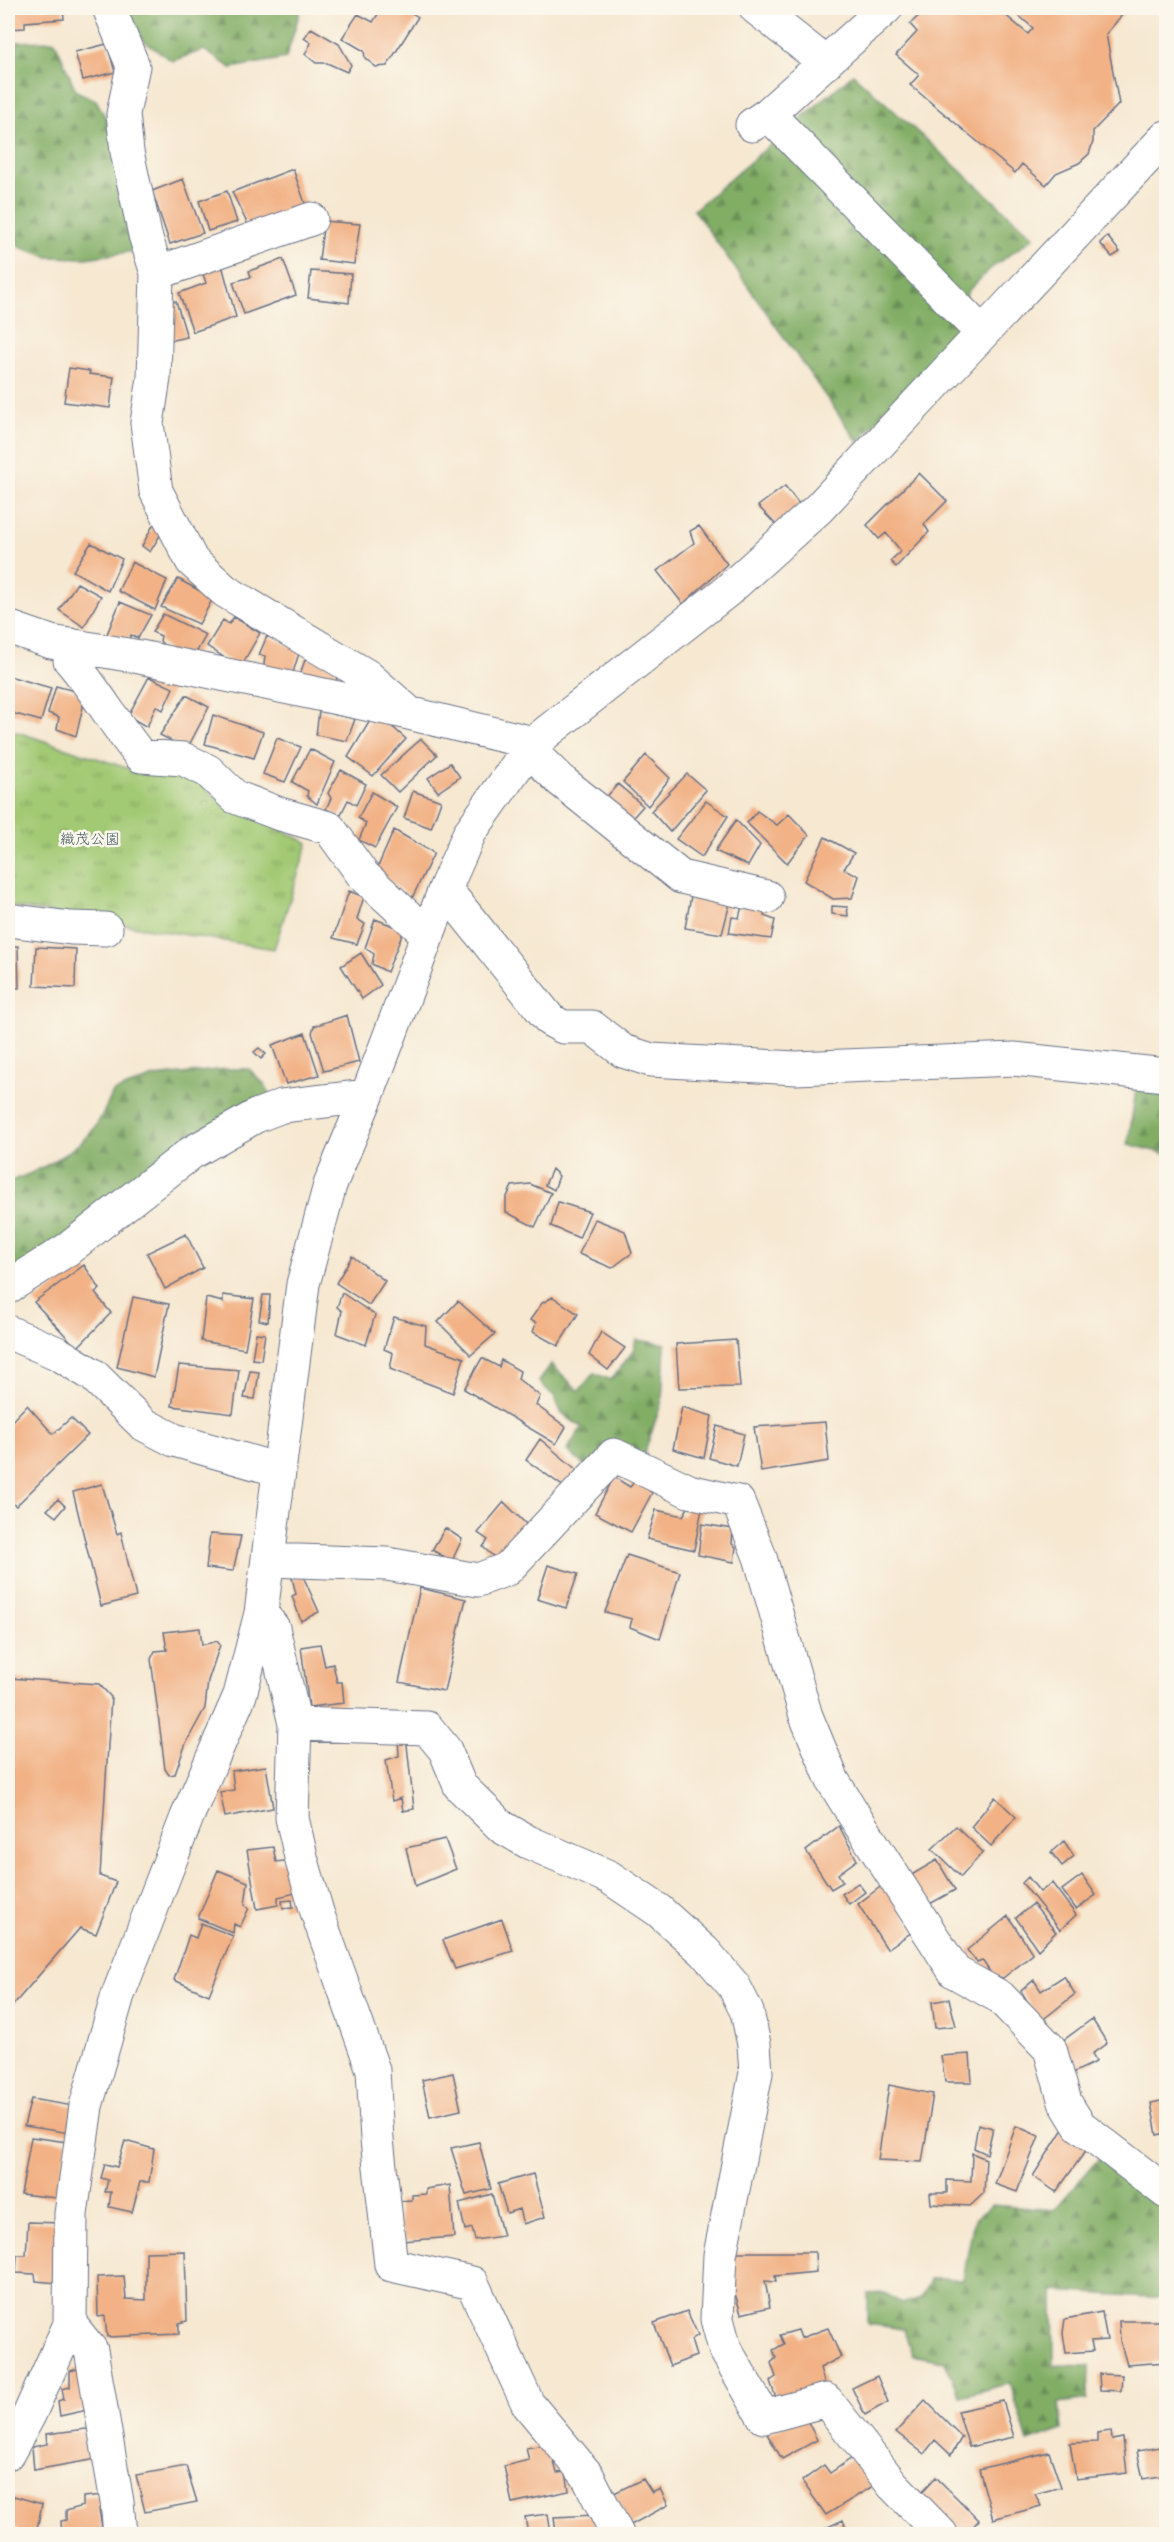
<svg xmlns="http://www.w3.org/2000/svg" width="1174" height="2542" font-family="Delius,'Klee One',sans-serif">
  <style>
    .forest { fill: url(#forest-firs); stroke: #4e6e62; stroke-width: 1.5 }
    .park { fill: url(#park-tufts); stroke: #5e7c68; stroke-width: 1.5 }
    .building { fill: #f2b286 }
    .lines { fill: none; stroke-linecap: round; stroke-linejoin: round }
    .minor-casing { stroke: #687086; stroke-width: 35 }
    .minor { stroke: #fff; stroke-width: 33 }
    .labels { text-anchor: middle; stroke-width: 5; stroke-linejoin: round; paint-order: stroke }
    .park-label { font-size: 15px; fill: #445d64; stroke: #fbf7ec }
  </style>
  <defs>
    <pattern id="forest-firs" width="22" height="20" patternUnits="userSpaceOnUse" patternTransform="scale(1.5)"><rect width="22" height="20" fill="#81ad65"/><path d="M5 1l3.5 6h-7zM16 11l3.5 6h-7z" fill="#698d56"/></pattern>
    <pattern id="park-tufts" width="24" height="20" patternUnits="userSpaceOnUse" patternTransform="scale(1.5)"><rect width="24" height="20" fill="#a2c973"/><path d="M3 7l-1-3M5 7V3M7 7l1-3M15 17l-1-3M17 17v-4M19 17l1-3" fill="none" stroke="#83a462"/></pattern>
  </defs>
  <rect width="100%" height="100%" fill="#fbf7ec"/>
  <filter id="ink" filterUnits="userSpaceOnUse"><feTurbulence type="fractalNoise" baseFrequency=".0167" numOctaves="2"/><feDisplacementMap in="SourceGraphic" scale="12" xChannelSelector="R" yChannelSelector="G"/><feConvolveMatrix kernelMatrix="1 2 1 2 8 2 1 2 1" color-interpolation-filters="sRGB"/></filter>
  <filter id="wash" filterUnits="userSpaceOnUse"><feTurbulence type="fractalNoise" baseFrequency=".008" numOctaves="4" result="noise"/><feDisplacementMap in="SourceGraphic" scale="24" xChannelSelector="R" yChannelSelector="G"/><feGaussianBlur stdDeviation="1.35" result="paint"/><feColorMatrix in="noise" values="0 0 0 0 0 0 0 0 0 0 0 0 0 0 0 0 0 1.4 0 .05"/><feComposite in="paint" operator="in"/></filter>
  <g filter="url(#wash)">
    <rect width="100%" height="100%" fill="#f6e8d1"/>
    <path class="forest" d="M125,8H301L286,58L231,68L204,50L172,61L137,36Z
      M55,41L76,91L96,100L114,133L143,250L85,258L48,257L19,247L8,225V42Z
      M853,74L1034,237L990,269L967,292L962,328L858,442L694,210Z
      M226,1069H249L264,1084L272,1101L8,1280V1182C36,1173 80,1150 96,1125C103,1115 108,1103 113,1092L154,1077Z
      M1136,1089L1166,1091V1154L1128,1144Z
      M636,1340L665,1344L662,1401L644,1455L589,1470L567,1450L582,1427L562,1414L554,1396L539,1382L551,1364L579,1391L594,1373L611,1380L633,1351Z
      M1101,2156L1164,2203L1166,2298L1053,2291L1054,2365L1089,2366L1088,2399L1059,2403L1062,2430L1028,2442L1010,2383L961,2396L944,2361L912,2355L904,2329L868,2324V2294L885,2293L902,2304L921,2298L930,2279H963L974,2220L992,2205L1054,2210Z"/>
    <path class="park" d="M8,729L139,772L170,773L198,781L216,798L308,843L274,949L8,906Z"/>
    <g id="blocks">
      <path class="building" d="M8,8H63L64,19L25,22V28L8,29Z
        M382,8H411L409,11L418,17L387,66L376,67L365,58L364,51L342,38L358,14L373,22Z
        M927,8L934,11L938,8H997L1028,34L1033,28L1010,8H1128L1106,34L1119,104L1093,131V142L1089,154L1079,163L1056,173L1046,185L1022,164L1015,173L910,85L919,75L896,55L917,32L910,24Z
        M311,28L339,44L351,65L347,72L327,63H316L305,54L311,43L304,38Z
        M107,44L115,72L83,80L75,52Z
        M293,169L306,206L249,227L232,192Z
        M183,179L203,233L170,244L152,191Z
        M227,191L237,222L208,231L199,201Z
        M324,221L360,224L354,264L319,260Z
        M1107,236L1120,252L1112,257L1100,243Z
        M283,259L296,295L244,314L233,282L251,277L249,271Z
        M221,261L236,317L193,332L179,293L206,283L201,268Z
        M311,271L351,274L349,303L308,298Z
        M176,301L187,337L168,341L163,305Z
        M69,368L90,371L89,374L114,377L110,408L64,402Z
        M919,473L947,501L924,524L929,532L896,567L890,561L901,551L886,533L879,539L867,525Z
        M785,486L799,504L777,526L758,506Z
        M159,514L165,527L150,552L142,546Z
        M699,526L727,564L683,604L657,571L694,543L690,531Z
        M91,543L122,559L108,591L73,571Z
        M132,562L167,580L155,610L118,591Z
        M178,579L213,598L199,624L161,607Z
        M77,583L101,596L84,627L59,610Z
        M120,602L151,615L138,638L131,635L126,644L107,634Z
        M163,614L206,635L191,662L173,656L160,641L161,636L152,632Z
        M234,617L260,633L240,668L207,646L223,620L229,624Z
        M267,636L300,650L291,679L263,672L265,656L259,655Z
        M306,657L337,669L336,692L297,683Z
        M9,676L51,688L41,721L8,712Z
        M149,677L173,688L163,710L156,706L147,727L128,716Z
        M56,686L86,694L76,736L57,729L59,717L48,713Z
        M186,695L209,707L187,749L160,735Z
        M319,711L355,719L347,741L316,735Z
        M213,715L263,732L254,758L205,744Z
        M371,719L388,723L406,739L373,776L348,757Z
        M277,738L301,747L285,782L263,774Z
        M421,739L437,755L398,792L381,775Z
        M310,749L335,762L317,804L307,796L308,791L292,782Z
        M646,755L670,778L648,806L623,782Z
        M450,763L460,777L438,792L428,778Z
        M341,770L366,784L356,805L348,800L340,816L326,809L331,798L328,793Z
        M687,774L706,790L670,832L651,811Z
        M618,784L643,806L628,823L602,802Z
        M413,791L441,801L431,828L404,818Z
        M372,792L397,807L375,848L359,840L366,823L358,818Z
        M706,801L728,816L702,857L676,839Z
        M757,811L777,825L789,814L809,835L787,863L747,823Z
        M736,820L760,845L748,866L715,851Z
        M394,830L434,853L412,898L376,871Z
        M825,837L854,853L844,869L859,876L852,898L833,899L804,881Z
        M349,891L364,897L357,919L365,924L357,944L333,938Z
        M691,896L730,903L722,934L685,928Z
        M742,906L765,908L764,916L775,920L771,939L729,933L732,917L739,918Z
        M832,906L847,907L848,916L832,914Z
        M375,919L404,930L387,972L372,964L374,954L365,948Z
        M18,946L19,988H8V947Z
        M36,947L76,949L75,988L34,986Z
        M361,953L381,985L362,999L341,966Z
        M347,1015L359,1062L324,1071L312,1033L314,1026Z
        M305,1033L319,1075L286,1084L272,1045Z
        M259,1048L266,1054L261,1059L254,1052Z
        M552,1169L559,1176L554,1190L545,1185Z
        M530,1184L551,1193L535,1227L506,1212V1199L512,1186Z
        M558,1202L590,1212L579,1238L551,1226Z
        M595,1219L625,1231L632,1253L612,1268L579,1254Z
        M186,1234L203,1268L165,1289L147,1253Z
        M352,1256L385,1281L369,1305L336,1283Z
        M84,1265L100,1289L95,1293L111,1313L77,1348L34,1302Z
        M342,1293L375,1315L366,1345L337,1334L342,1311L337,1307Z
        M223,1295L254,1299L245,1349L201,1341L206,1298L223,1302Z
        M263,1295H270L268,1322L259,1320Z
        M133,1297L169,1304L154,1377L117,1367Z
        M553,1297L578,1314L558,1346L533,1332L536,1323L530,1320L542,1303Z
        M458,1301L495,1334L471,1355L438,1322Z
        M394,1317L426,1326L425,1344L464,1358L453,1393L390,1369L393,1353L384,1349Z
        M601,1332L625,1348L608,1370L589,1355Z
        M256,1333L265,1334L261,1360L252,1359Z
        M736,1340L740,1387L679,1388L676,1344Z
        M482,1358L499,1367L501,1360L520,1371L518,1379L540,1396L536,1405L566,1427L556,1444L464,1389Z
        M179,1365L239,1370L233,1414L172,1406Z
        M250,1371L259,1372L255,1399L244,1398Z
        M27,1405L53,1434L71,1418L88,1435L16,1506L10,1501L8,1503V1425Z
        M682,1407L712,1416L704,1458L673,1449Z
        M825,1422L829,1461L761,1472L754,1427Z
        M717,1426L744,1434L737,1466L709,1458Z
        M540,1439L577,1470L564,1487L526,1460Z
        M614,1477L630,1487L636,1480L652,1493L631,1532L595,1513Z
        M102,1484L117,1534L121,1532L136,1597L101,1606L73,1492Z
        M58,1499L65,1506L56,1517L47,1510Z
        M504,1502L528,1526L496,1559L483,1547L488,1540L478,1533Z
        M689,1506L702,1509L694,1550L647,1539L656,1510L683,1516Z
        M702,1524L733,1529L732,1544L736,1547L734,1562L698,1555Z
        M445,1528L462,1539L452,1561L432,1550Z
        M210,1534L241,1536L233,1571L206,1568Z
        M627,1555L680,1572L660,1639L630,1627L632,1619L605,1612Z
        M548,1565L578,1574L566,1608L537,1599Z
        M303,1576L319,1612L301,1621L292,1596L296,1594L292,1578Z
        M420,1588L466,1599L444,1691L399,1682Z
        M200,1628L202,1645L217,1641L220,1645L208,1681L205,1708L186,1743L175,1774L169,1775L165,1769L151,1659L155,1651L167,1650L164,1632Z
        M320,1644L325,1666L333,1664L337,1682H342L344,1703L309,1707L301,1647Z
        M8,1678L99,1684L111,1697L100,1876L116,1882L96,1934L80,1928L8,2011Z
        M406,1736L414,1809L403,1811L401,1798L392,1801L386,1760L399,1756L398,1737Z
        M266,1766L273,1808L225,1817L220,1792L234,1790L232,1771Z
        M995,1797L1016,1817L991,1846L971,1827Z
        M839,1826L857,1860L838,1874L843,1882L831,1889L806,1851Z
        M956,1826L983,1852L961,1877L932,1849Z
        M445,1839L456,1869L415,1886L406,1848Z
        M1064,1841L1074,1856L1062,1866L1051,1852Z
        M273,1847L276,1862L292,1860L296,1893L278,1897V1905L257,1909L247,1850Z
        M937,1860L955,1890L928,1905L908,1877Z
        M218,1870L248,1882L245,1905L249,1908L240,1927L234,1924L233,1933L198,1918Z
        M1082,1875L1096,1895L1076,1909L1062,1890Z
        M1028,1877L1040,1892L1052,1883L1076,1915L1060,1930L1022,1883Z
        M858,1883L865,1892L849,1904L842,1894Z
        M884,1884L915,1930L887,1949L858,1904Z
        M292,1900L293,1907L283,1908L282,1901Z
        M1033,1904L1056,1932L1038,1950L1016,1918Z
        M1008,1916L1033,1954L1003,1978L992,1975L982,1960L977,1962L967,1950Z
        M502,1919L513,1951L455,1969L443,1940Z
        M201,1923L233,1936L209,1995L174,1980L189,1935L196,1938Z
        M1064,1976L1075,1994L1040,2022L1021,1991L1034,1980L1041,1991Z
        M949,1999L956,2026L935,2028L932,2002Z
        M1092,2019L1107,2043L1092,2054L1096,2062L1073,2073L1057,2045Z
        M970,2054L972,2082H945L941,2056Z
        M453,2073L461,2110L430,2117L422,2080Z
        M889,2085L933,2094L922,2162L878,2160Z
        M31,2099L74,2106L70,2133L24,2126Z
        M1166,2100V2133L1157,2135L1151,2103Z
        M978,2124L993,2128L987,2154L974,2148Z
        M1016,2126L1039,2136L1017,2192L995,2184Z
        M1063,2129L1090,2145L1056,2192L1033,2176Z
        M31,2137L67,2142L57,2198L21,2194Z
        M125,2141L154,2149L149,2182H140L132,2212L109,2207L111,2192H105L108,2180L101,2178L105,2164L117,2167Z
        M479,2142L491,2189L466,2195L451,2148Z
        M972,2153L986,2159L984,2193L970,2206L931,2204L930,2193H947V2180L971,2181Z
        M533,2174L545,2217L523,2224L519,2209L507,2213L498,2184Z
        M450,2185L454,2237L402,2241L398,2201L412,2200V2195L426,2194V2189Z
        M492,2194L503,2236L475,2240L472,2228L465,2230L459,2203Z
        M28,2222L61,2223L57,2283L36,2281L35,2274L16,2273L17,2255H26Z
        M185,2251L187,2321L179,2323V2334L107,2337L105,2316L98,2317L97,2277L124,2276L126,2299L146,2300V2252Z
        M732,2252H815L816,2272L775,2276L776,2282L765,2281L770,2307L741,2314L734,2290Z
        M687,2311L698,2335L691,2340L696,2356L670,2366L654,2323Z
        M1102,2312L1107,2340L1091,2341L1093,2351L1066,2353L1063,2333L1065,2319Z
        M1119,2321H1166V2362L1127,2365L1120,2341Z
        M828,2328L841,2357L820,2368L825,2385L777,2401L770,2381L776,2377L771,2363L776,2358L773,2350L784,2344L780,2335L798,2330L801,2338Z
        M85,2367L92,2409L60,2416L58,2401L64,2399L62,2389L70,2387V2371Z
        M1099,2374L1122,2375L1121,2391L1100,2390Z
        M877,2376L888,2402L865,2415L852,2388Z
        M925,2400L962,2437L951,2455L935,2440L924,2454L896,2432Z
        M1003,2401L1014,2437L969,2447L958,2411Z
        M805,2416L817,2440L782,2459L767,2434Z
        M94,2428L97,2459L34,2470L32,2447L47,2444L46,2434Z
        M1111,2431L1112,2440L1123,2438L1127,2473L1076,2479L1070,2443L1097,2442V2433Z
        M549,2444L557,2473L566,2472L569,2491L512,2503L504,2466L529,2460L526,2448Z
        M1166,2446V2475L1143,2479L1137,2451Z
        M1049,2452L1061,2487L1035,2494L1041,2506L993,2519L979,2469Z
        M852,2458L873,2486L826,2515L802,2481L824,2465L830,2473Z
        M186,2466L197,2502L145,2512L136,2475Z
        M936,2477L979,2520L966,2534H962L920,2494Z
        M643,2479L652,2493L660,2489L668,2505L629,2526L614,2493Z
        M104,2495L105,2506L99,2509L102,2527L107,2528V2534H62L61,2521L66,2520V2511L83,2506V2497Z
        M14,2496L42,2504L36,2534H15L17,2529L8,2525V2512Z
        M548,2514L551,2534H528L525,2517Z
        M595,2515L596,2534H556L554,2517Z
        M843,2520L848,2534H816L815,2533Z"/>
    </g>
  </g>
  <g filter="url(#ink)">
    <use href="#blocks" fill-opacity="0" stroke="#687086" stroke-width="1.5"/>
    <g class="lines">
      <defs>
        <path id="minor" d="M109,8L133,66L123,114L127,152L145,235L157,273L154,378L147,423L156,491L192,561L225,591L367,676L409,713
          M756,8L826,63
          M768,114L982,333
          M752,125L768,114L886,8
          M157,273L311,219
          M8,627L51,642L140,657L400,711L533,743
          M71,645L70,660C96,690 115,725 141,756L183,759L208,771L235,797L280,814L329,828L363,875L428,935
          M528,749L560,780L681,877L767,897
          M445,889L550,1020L563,1027H592L623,1051L651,1060L796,1068L1014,1059L1166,1075
          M8,920L71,928L106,929
          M8,1287L68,1249L191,1153L256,1116L282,1106L367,1096
          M8,1332L59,1354L93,1375L143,1424L174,1440L279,1470
          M269,1560L387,1564L478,1580L507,1569L614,1455L689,1491L738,1502L760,1557L806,1716L833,1781L854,1815L955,1972L1000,1997L1050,2049L1065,2102L1079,2125L1166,2192
          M261,1613L273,1628L295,1724L292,1818L302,1861L317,1912L373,2070L377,2140L391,2265L472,2283L528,2404L587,2475L617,2534
          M295,1724L427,1728L445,1750L460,1786L502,1827L528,1842L609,1877L658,1910L705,1952L734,1986L747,2012L754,2044L756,2073L720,2255L717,2319L725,2349L764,2417L826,2400L893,2485L941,2534
          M70,2324L91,2350L117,2502L120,2534
          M8,2453L29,2415L70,2324L71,2214L86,2106L118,1995L187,1817L240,1695L261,1613L303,1284L330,1185L367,1096L445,889L470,832L533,743L727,591L819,508L1166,137"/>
      </defs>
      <use href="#minor" class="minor-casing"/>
      <use href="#minor" class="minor"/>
    </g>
  </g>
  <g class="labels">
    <g class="park-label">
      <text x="90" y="844">織茂公園</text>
    </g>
  </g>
  <rect width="1174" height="2542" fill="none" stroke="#fbf7ec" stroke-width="30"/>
</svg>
